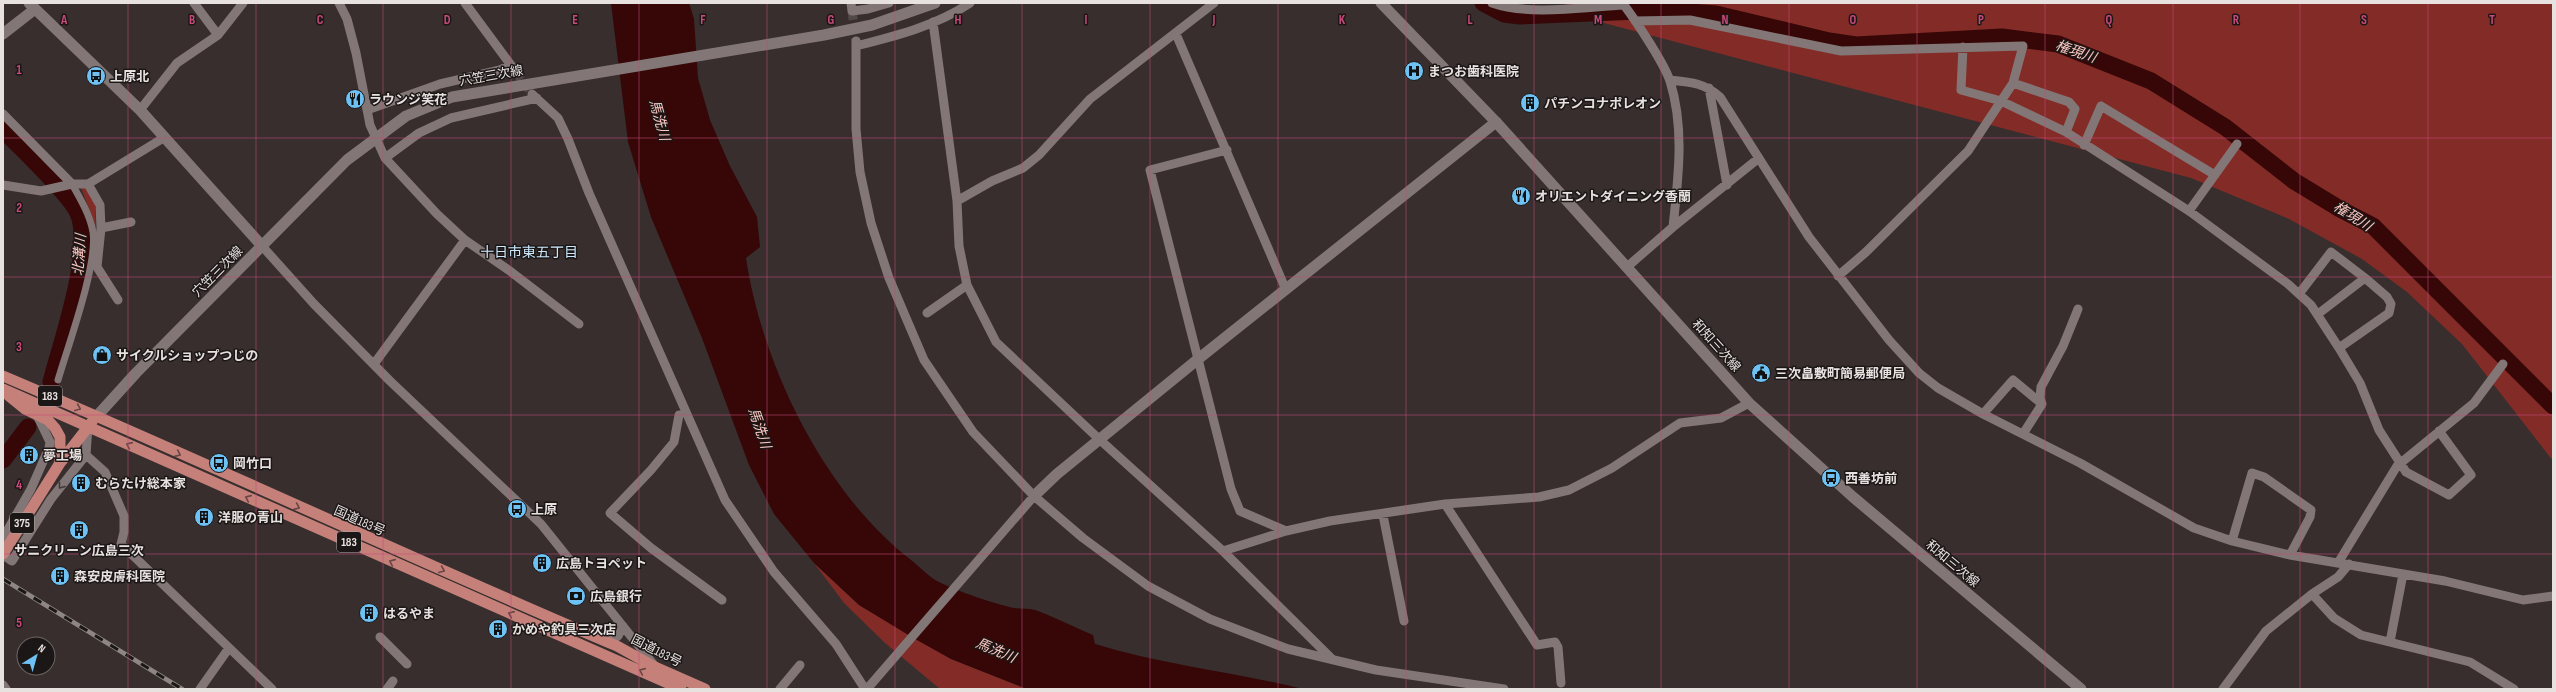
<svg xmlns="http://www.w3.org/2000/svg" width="2556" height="692" font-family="'Sofia Sans Condensed','Noto Sans JP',sans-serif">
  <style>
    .green { fill: #832c27 }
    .water { fill: #360706 }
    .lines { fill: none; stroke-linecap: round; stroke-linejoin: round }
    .river { stroke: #360706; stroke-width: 17 }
    .minor-tunnel { stroke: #514948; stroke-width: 9; stroke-dasharray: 9 4.5; stroke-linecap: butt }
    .pedestrian { stroke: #827776; stroke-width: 7 }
    .minor { stroke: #827776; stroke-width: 9 }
    .tertiary { stroke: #827776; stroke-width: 11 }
    .secondary { stroke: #827776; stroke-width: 11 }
    .trunk { stroke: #c5807a; stroke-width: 11 }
    .rail-casing { stroke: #8e8685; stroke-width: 4.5 }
    .rail { stroke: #1c1717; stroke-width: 3; stroke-dasharray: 9; stroke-linecap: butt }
    .oneway { stroke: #684644 }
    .oneway2 { stroke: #403938 }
    .grid { fill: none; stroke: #cb4a7c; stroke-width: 1; stroke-opacity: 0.55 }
    .labels { text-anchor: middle; stroke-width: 3; stroke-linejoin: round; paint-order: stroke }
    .shield { fill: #1c1717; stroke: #aaa4a4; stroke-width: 1 }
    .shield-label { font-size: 12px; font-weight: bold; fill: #e7e1e0 }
    .poi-label { font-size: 13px; font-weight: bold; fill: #e7e1e0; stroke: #1c1717; text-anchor: start }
    .street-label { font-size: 13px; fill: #e7e1e0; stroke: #1c1717 }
    .water-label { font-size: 14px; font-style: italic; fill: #fcc7c0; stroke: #1c1717 }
    .neighbourhood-label { font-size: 14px; fill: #cbe8fb; stroke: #1c1717 }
    .grid-label { font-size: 13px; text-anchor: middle; font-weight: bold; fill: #cb4a7c; stroke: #1c1717; stroke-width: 3; stroke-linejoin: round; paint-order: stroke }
  </style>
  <rect width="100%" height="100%" fill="#372e2d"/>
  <path class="green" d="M1564,3H2553V461L2462,344L2407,292L2362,259L2289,219L2191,178L1585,18Z
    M88,184L95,203L96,227L80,185Z
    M814,563L859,605L951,659L1027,689H940L885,643L844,603Z"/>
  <path class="water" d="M611,3H689L694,19L698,78L710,120L730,166L757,217L760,247L746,258C762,365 824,493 911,560C920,567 929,577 939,582C957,591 995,604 1014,608C1021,609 1028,608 1035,610C1055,617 1074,627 1093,635L1095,644C1163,665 1234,672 1303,689H1027L951,659L915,639L859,605L814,563L774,514L749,465L702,338L651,217L628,142Z"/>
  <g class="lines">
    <path class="river" d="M1483,3L1504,14L1520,16L1663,10L1716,14L1829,41L1856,45L2002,37L2058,44L2151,81L2225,127L2294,181L2340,209L2373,226L2553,406
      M3,130C21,148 68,192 78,213C94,251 61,342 51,382
      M3,460L28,427"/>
    <path class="minor-tunnel" d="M852,11L856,41
      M516,72L532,94"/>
    <path class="pedestrian" d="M58,380C68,346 98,264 93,232C90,215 80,198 72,184"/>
    <path class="minor" d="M194,3L218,35
      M339,3L347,19L356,53L370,125L385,158L437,214L465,240L510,271L579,324
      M465,3L516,72
      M851,3L852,11L868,9L889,3
      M1492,3C1529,16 1584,7 1624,5C1636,21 1664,63 1670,81C1685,129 1678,179 1673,227
      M1635,21L1690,20L1841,51L2023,46L2013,83L1968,151L1866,252L1838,276
      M933,22L957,201L959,246L967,285L996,342L1099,439L1223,551L1333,660
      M1176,34L1286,290
      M856,41V129L860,172L871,223L889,278L924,360L973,432L1034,496L1083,538L1148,586L1210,619L1288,649L1334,660L1376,670L1504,689
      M856,46C895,36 936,26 970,3
      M1963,47L1961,90L2001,101L2066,132L2189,211L2288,284L2311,305L2339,348L2360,383L2379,430L2406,472L2449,495L2471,475L2439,431
      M1670,80C1690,82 1705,83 1720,97L1809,237L1889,340L1919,373L1938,388L1983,414L2080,463L2194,528L2232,541L2290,555L2445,581L2523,600L2553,596
      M2013,83L2069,102L2075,109L2066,132
      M1709,88L1727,185
      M532,94L558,118L568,139L589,193L725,500L774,572L836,644L865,689
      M140,110L177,63L218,35L243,3
      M367,110L440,84L500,70L510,65
      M3,114L72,184
      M2084,145L2101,106L2215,175
      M1227,150L1150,170L1231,489L1240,511L1286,531
      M385,158L419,133L451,118L537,98
      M88,184L100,205L101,228L97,267L118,300
      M3,185L41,191L72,184H88L165,137
      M957,201L992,181L1023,168L1039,155L1090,99L1214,3
      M2189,211L2237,144
      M101,228L131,222
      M262,246L314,304L390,381L541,524L654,665
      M1627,267L1673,227L1759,158
      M2299,294L2331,252L2365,278L2318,314
      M927,313L967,285
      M2339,348L2389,313L2391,304L2387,297L2365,278
      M374,364L465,240
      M1983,414L2013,380L2042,404
      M679,415L674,442L651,470L610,513L651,548L722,600
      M2023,434L2042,404L2040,398L2041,387L2063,346L2078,309
      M86,455L105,472L124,516V532L121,544L272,689
      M1445,504L1537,645L1555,642L1558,647L1561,683
      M1383,515L1404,621
      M3,538L31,489L49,448L50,442L37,415
      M2232,541L2252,473L2264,477L2311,510L2310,517L2290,555
      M1223,551L1286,531L1330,521L1445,504L1539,497L1569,490L1612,468L1680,423L1721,418L1749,403
      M3,555L12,561L51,499L86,455L88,426
      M2338,563L2397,466L2474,403L2503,364
      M2312,594L2334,618L2361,635L2470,662L2514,689
      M380,637L407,664
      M607,642L618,636L623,626
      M2390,642L2403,574
      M3,685L6,689
      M200,689L229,648
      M387,689L393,681
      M780,689L800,665
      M867,689L1034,496
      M2223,689L2266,631L2312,594L2338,577L2349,564"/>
    <path class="tertiary" d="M29,3L140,110L262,246
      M3,34L35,9
      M1034,496L1057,474L1197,360L1496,122"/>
    <path class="secondary" d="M1381,3L1496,122L1749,403L1853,497L2081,689
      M97,416L136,373L347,160L406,116L452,97L824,35L872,25L935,3"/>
    <path class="trunk" d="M3,376C209,463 411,559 617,646L655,667L705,689
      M3,389L681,689
      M9,396L25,409L48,420L55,428L60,437V463
      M3,554L60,463L92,422"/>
    <defs>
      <path id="rail" d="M3,579L182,689"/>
    </defs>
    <use href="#rail" class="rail-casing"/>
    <use href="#rail" class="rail"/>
  </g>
  <defs><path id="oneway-chevron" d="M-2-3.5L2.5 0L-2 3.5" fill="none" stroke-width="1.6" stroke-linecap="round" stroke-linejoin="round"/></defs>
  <g class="oneway">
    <use href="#oneway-chevron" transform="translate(78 408) rotate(23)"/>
    <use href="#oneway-chevron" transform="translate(129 445) rotate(-156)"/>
    <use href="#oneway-chevron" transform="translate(178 454) rotate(24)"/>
    <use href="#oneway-chevron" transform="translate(248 498) rotate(-156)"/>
    <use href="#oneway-chevron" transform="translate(297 507) rotate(24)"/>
    <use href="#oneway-chevron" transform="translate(392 562) rotate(-156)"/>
    <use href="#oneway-chevron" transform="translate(442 570) rotate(23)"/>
    <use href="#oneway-chevron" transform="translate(511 614) rotate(-156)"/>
    <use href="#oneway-chevron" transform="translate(642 671) rotate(-156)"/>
  </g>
  <use class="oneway2" href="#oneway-chevron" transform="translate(61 486) rotate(128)"/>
  <path class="grid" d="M128,3V689M256,3V689M383,3V689M511,3V689M639,3V689M767,3V689M895,3V689M1022,3V689M1150,3V689M1278,3V689M1406,3V689M1534,3V689M1661,3V689M1789,3V689M1917,3V689M2045,3V689M2173,3V689M2300,3V689M2428,3V689M3,138H2553M3,277H2553M3,415H2553M3,554H2553"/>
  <defs>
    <symbol id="hospital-disc" viewBox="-11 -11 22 22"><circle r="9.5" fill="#6ec2f3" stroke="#1c1717"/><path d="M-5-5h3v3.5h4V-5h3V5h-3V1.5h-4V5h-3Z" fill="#111"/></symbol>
    <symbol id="bus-disc" viewBox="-11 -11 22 22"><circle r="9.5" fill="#6ec2f3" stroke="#1c1717"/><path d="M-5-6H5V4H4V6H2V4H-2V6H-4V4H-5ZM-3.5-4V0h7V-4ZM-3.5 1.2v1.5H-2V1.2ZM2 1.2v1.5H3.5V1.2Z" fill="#111"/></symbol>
    <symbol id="restaurant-disc" viewBox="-11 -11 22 22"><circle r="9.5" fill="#6ec2f3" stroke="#1c1717"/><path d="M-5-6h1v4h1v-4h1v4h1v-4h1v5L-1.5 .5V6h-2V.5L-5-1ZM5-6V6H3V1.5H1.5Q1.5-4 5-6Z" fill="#111"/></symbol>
    <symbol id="building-disc" viewBox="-11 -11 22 22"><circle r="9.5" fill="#6ec2f3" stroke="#1c1717"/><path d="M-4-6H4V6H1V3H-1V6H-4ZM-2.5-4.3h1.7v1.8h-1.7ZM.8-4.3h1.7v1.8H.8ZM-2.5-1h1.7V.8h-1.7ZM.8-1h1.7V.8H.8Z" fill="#111"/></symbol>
    <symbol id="shop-disc" viewBox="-11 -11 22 22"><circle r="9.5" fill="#6ec2f3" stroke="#1c1717"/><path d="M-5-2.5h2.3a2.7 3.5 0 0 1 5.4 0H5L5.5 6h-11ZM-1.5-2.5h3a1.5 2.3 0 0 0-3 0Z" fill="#111"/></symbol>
    <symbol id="civic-disc" viewBox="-11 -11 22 22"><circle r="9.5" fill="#6ec2f3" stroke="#1c1717"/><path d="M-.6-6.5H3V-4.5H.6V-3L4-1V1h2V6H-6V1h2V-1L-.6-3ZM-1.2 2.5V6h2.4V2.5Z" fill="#111"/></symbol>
    <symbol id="bank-disc" viewBox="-11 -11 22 22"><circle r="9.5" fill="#6ec2f3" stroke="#1c1717"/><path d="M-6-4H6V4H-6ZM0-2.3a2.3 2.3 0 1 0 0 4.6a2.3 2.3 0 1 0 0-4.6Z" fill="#111"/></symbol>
  </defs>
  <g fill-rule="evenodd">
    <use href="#hospital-disc" x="1403" y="60" width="22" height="22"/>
    <use href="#bus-disc" x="85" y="65" width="22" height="22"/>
    <use href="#restaurant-disc" x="344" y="88" width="22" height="22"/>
    <use href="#building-disc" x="1519" y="92" width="22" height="22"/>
    <use href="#restaurant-disc" x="1510" y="185" width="22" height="22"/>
    <use href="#shop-disc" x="91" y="344" width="22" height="22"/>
    <use href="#civic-disc" x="1750" y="362" width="22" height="22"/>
    <use href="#building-disc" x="18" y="444" width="22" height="22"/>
    <use href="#bus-disc" x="208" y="452" width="22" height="22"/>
    <use href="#bus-disc" x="1820" y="467" width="22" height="22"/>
    <use href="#building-disc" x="70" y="472" width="22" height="22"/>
    <use href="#bus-disc" x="506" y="498" width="22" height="22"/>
    <use href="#building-disc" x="193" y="506" width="22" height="22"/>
    <use href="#building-disc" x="68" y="519" width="22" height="22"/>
    <use href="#building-disc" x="531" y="552" width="22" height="22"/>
    <use href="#building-disc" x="49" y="565" width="22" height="22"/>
    <use href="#bank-disc" x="565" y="585" width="22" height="22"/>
    <use href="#building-disc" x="358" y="602" width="22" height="22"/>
    <use href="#building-disc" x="487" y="618" width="22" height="22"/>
  </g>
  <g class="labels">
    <g class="shield">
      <rect x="38" y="386" width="24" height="20" rx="3"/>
      <rect x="10" y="513" width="24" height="20" rx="3"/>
      <rect x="337" y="532" width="24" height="20" rx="3"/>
    </g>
    <g class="shield-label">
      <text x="50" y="400">183</text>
      <text x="22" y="527">375</text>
      <text x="349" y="546">183</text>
    </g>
    <g class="poi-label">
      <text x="1428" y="76">まつお歯科医院</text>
      <text x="110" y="81">上原北</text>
      <text x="369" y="104">ラウンジ笑花</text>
      <text x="1544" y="108">パチンコナポレオン</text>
      <text x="1535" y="201">オリエントダイニング香蘭</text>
      <text x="116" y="360">サイクルショップつじの</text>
      <text x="1775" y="378">三次畠敷町簡易郵便局</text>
      <text x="43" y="460">夢工場</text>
      <text x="233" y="468">岡竹口</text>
      <text x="1845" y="483">西善坊前</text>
      <text x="95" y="488">むらたけ総本家</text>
      <text x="531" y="514">上原</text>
      <text x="218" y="522">洋服の青山</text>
      <text x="79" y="555" text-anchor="middle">サニクリーン広島三次</text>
      <text x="556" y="568">広島トヨペット</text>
      <text x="74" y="581">森安皮膚科医院</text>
      <text x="590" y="601">広島銀行</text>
      <text x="383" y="618">はるやま</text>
      <text x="512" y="634">かめや釣具三次店</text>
    </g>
    <g class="street-label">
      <text transform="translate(491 75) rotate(-10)" y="5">穴笠三次線</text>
      <text transform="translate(217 271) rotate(-45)" y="5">穴笠三次線</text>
      <text transform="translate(1717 345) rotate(48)" y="5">和知三次線</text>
      <text transform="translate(360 520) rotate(24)" y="5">国道183号</text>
      <text transform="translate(1953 563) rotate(40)" y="5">和知三次線</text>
      <text transform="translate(657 650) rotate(27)" y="5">国道183号</text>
    </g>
    <g class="water-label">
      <text transform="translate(2076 51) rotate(19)" y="5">権現川</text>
      <text transform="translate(660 120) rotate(75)" y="5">馬洗川</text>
      <text transform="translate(2353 216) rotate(32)" y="5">権現川</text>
      <text transform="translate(79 255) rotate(-86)" y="5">北溝川</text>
      <text transform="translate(760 428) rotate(71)" y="5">馬洗川</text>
      <text transform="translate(996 650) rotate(23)" y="5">馬洗川</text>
    </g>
    <g class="neighbourhood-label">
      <text x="529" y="257">十日市東五丁目</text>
    </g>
  </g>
  <g class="grid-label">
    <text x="64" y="24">A</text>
    <text x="192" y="24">B</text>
    <text x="320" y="24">C</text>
    <text x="447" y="24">D</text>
    <text x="575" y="24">E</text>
    <text x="703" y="24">F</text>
    <text x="831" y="24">G</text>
    <text x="958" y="24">H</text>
    <text x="1086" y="24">I</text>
    <text x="1214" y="24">J</text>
    <text x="1342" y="24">K</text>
    <text x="1470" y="24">L</text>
    <text x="1598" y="24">M</text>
    <text x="1725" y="24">N</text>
    <text x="1853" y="24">O</text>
    <text x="1981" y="24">P</text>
    <text x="2109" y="24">Q</text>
    <text x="2236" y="24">R</text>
    <text x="2364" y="24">S</text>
    <text x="2492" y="24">T</text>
    <text x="19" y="74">1</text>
    <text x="19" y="212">2</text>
    <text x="19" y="351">3</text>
    <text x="19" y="489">4</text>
    <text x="19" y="627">5</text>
  </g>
  <rect width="2556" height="692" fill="none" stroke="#e7e1e0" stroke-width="8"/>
  <g transform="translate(36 656) rotate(37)"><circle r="19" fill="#1c1717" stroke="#6d6867"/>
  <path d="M0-3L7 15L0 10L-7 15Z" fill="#6ec2f3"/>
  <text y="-6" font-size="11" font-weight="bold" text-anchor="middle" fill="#e7e1e0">N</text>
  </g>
</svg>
